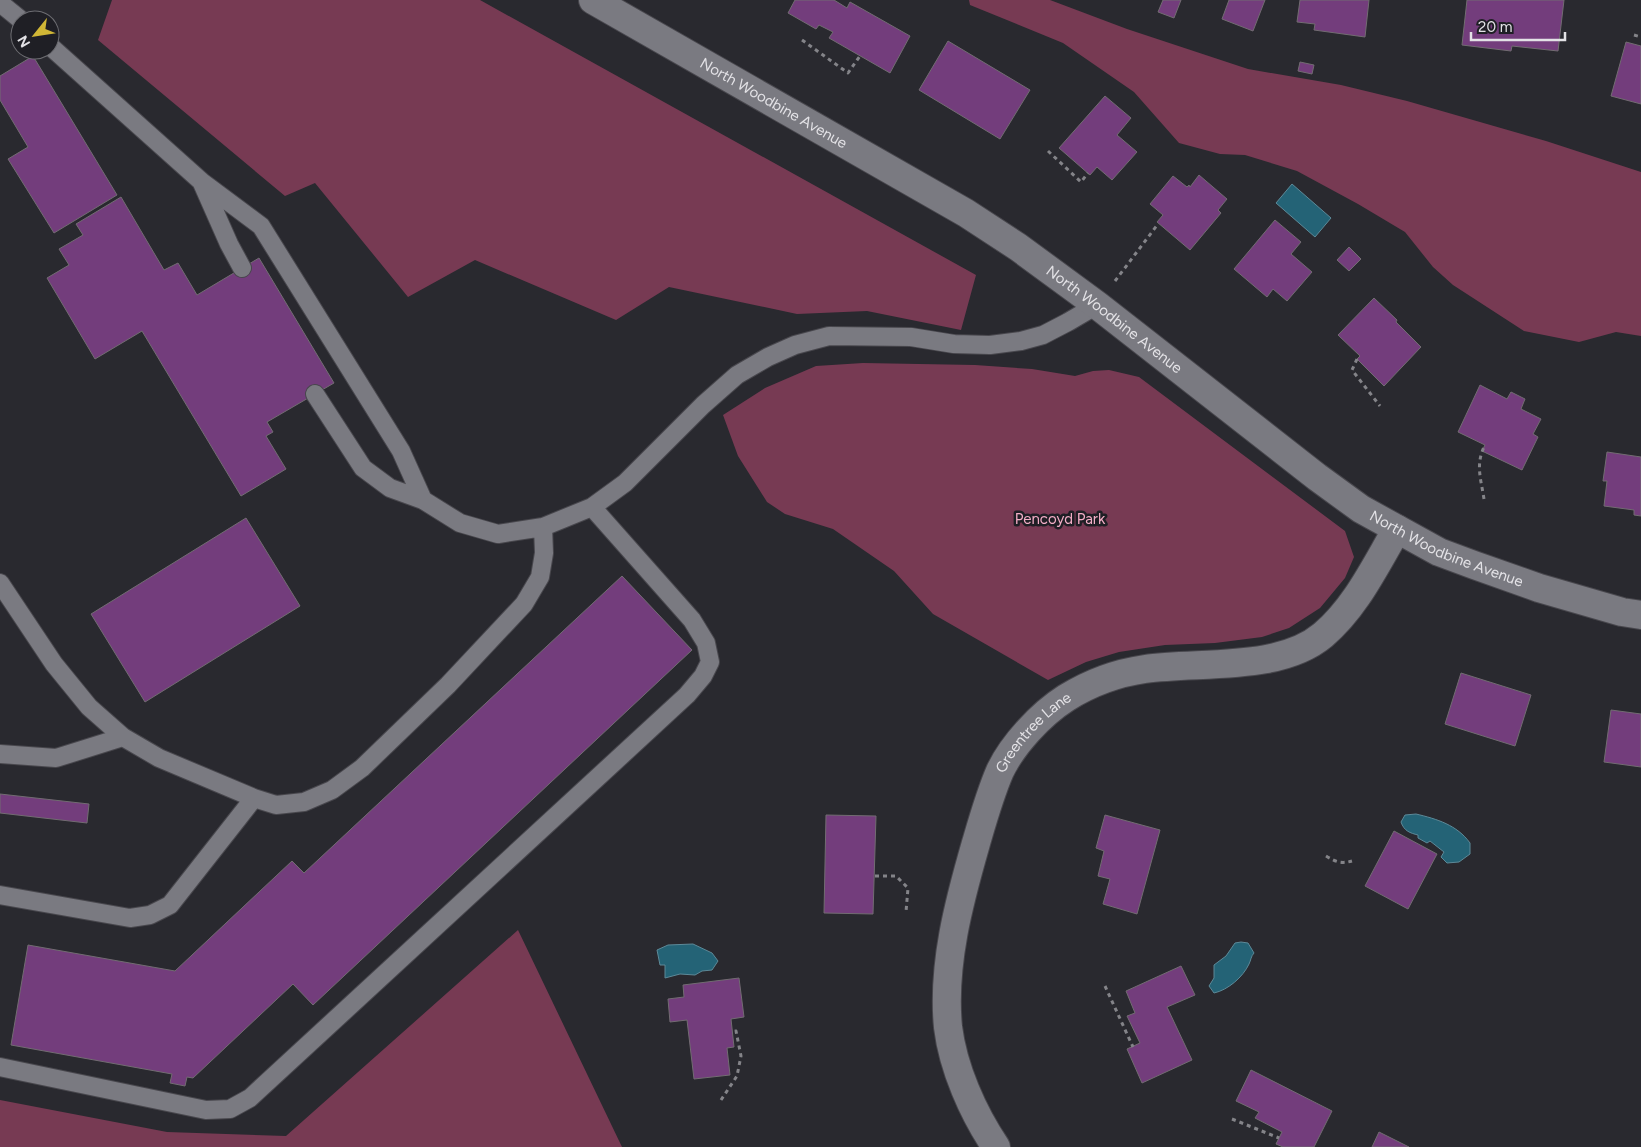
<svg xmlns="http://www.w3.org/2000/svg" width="1641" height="1147" font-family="Figtree,sans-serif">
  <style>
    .green { fill: #773a53 }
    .water { fill: #246376; stroke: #5d8998 }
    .building { fill: #733d7c; stroke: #726c72 }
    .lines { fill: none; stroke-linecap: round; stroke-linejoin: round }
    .service-casing { stroke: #48474d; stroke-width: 20 }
    .minor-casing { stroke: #48474d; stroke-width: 30 }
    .path { stroke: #848489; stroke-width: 3; stroke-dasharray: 4 4; stroke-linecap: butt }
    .service { stroke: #7a7a81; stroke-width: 18 }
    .minor { stroke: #7a7a81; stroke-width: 28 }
    .labels { text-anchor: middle; stroke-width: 5; stroke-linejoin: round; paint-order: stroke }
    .street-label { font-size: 15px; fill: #e3e2e6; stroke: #1f1f25 }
    .park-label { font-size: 15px; fill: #f4aec7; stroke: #1f1f25 }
  </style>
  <rect width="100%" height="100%" fill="#29292f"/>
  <path class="green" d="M112,0H480L976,275L961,330L867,311L797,314L669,287L616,320L475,260L408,297L315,183L285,196L98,40Z
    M969,0H1050L1127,29L1248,69L1341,85L1407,101L1546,141L1641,172V336L1616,332L1579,342L1524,331L1453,285L1433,267L1405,232L1358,204L1297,171L1245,155L1220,154L1179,143L1134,92L1063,43L970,5Z
    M863,363L975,365L1032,369L1075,376L1093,371L1109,370L1139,377L1345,531L1354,557L1345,578L1320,608L1289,628L1262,637L1215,643L1165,645L1119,652L1086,662L1048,680L933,614L894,571L833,529L785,514L767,502L738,456L723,415L765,388L816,366Z
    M518,930L622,1147H0V1100L167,1132L286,1136Z"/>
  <path class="water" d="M1292,184L1331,218L1315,237L1276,203Z
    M1416,814C1437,819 1457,825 1470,843V854L1459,862L1447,863L1441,857L1444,852L1430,841L1427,843L1418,838V835C1410,833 1404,831 1401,822L1405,815Z
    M1241,942L1248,943L1254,953C1251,956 1251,960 1249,964C1243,977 1228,990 1214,993L1209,986L1214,978V965L1226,956L1235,943Z
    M693,944L712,953L718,961L712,970L702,971L695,975L680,974L665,978V965H660L657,950L668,945Z"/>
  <path class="building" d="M795,0H834L847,8L850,2L910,36L890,73L829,38L833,32L819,25L816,29L788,13Z
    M1163,0H1181L1174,18L1158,12Z
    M1229,0H1265L1253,31L1222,19Z
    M1300,0H1369L1365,37L1314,30L1315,24L1297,22Z
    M1467,0H1564L1558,51L1512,46L1511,51L1462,45Z
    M948,41L1030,90L1000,139L919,90Z
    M1626,42L1641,46V104L1611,96Z
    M33,56L117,195L54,233L8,159L28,147L0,100V76Z
    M1300,62L1314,65L1312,74L1298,71Z
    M1105,96L1131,118L1117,135L1137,152L1112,180L1097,167L1090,175L1059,148Z
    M1199,175L1227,199L1218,210L1221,213L1190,250L1157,222L1163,215L1150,204L1173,176L1187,187L1189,185L1190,187Z
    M121,197L164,270L178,263L197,295L259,258L334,383L267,422L273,432L266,436L286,469L241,496L142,331L95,359L47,278L69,265L59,249L83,235L76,224Z
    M1275,220L1301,242L1291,254L1312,272L1287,301L1273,289L1267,297L1234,269Z
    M1349,247L1361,259L1349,271L1337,260Z
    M1374,298L1397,320L1396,322L1421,347L1384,386L1357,359L1360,356L1338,335Z
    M1480,385L1507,399L1511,392L1525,399L1521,409L1541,419L1533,434L1538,437L1522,470L1482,451L1485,445L1458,432Z
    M1607,452L1641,457V516L1634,515V510L1604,506L1607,481H1603Z
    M246,518L300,606L145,702L91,614Z
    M622,576L692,650L313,1005L293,984L193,1078L187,1077L185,1086L170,1083L172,1074L11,1045L28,945L175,971L292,861L304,873Z
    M1461,673L1531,695L1515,746L1445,724Z
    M1611,710L1641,714V767L1604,762Z
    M0,794L89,804L87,823L0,813Z
    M826,815L876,816L873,914L824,913Z
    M1105,815L1160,830L1137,914L1103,904L1110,879L1098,876L1104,851L1096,848Z
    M1394,831L1437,854L1408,909L1365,886Z
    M1181,966L1195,995L1167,1007L1192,1060L1142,1083L1127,1049L1140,1043L1127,1016L1135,1013L1126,991Z
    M739,978L744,1017L731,1019L734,1047L727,1048L730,1075L694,1079L687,1020L670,1022L668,999L684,997L683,985Z
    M1251,1070L1332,1111L1314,1147H1283L1276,1144L1282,1132L1255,1118L1259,1112L1236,1101Z
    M1379,1132L1409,1147H1372Z"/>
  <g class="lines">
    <defs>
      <path id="service" d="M0,3L21,20
        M50,46L202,182L261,226L401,451L423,500L460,523L498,534L543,527L592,507L625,483L703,405L737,375L768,357L795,345L829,336L911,337L954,344L990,345L1021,341L1043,335L1068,322L1097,305
        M202,183L229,244L242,268
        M315,394L363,468L390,488L423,500
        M0,583L54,664L89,707L123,737L159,758L254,798L276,805L304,802L332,790L362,768L448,685L524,604L540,577L544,553L543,527
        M0,754L56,758L123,737
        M0,895L130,918L150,915L170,905L254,798
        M0,1067L206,1110L230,1109L250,1098L687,695L703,676L710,662L706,643L692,620L592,507"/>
      <g id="minor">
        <path id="s1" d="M593,0L966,213L1018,247L1097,305L1317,477L1361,509L1439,552L1474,565L1539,588L1622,612L1641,615"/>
        <path id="s2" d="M996,1147C973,1113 953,1068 948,1027C942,965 959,902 976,843C983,819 990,794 1000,771C1013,744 1041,714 1066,698C1090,683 1117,673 1145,669C1199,661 1279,672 1323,635C1356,607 1375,566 1397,529"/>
      </g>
    </defs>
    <use href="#service" class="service-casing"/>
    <use href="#minor" class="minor-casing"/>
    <path class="path" d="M1634,35L1641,37
      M802,40L848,73L860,56
      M1048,151L1081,182L1088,173
      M1115,281L1158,224
      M1357,359L1352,370L1380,406
      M1484,499C1481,479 1475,464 1485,445
      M1326,856C1336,862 1341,864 1352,861
      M875,876H896L908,888L906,912
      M1105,986L1133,1047
      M721,1100L737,1076L741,1056L736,1031L732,1032
      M1232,1119L1279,1138"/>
    <use href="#service" class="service"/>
    <use href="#minor" class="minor"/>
  </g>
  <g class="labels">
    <g class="street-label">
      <text dy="5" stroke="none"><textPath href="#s1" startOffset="208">North Woodbine Avenue</textPath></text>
      <text dy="5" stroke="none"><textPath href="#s1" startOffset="612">North Woodbine Avenue</textPath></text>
      <text dy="5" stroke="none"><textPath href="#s1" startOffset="1018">North Woodbine Avenue</textPath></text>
      <text dy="5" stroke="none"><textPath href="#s2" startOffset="445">Greentree Lane</textPath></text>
    </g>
    <g class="park-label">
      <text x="1060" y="524">Pencoyd Park</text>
    </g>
  </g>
  <g transform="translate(35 35) rotate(240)"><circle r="24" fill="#1f1f25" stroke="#6d6d72"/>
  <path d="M0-4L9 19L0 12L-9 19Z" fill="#d1b736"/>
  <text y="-8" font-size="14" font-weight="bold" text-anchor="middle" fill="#e3e2e6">N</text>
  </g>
  <path d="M1471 32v8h94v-8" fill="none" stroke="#e3e2e6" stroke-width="2.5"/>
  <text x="1478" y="32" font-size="15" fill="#e3e2e6" stroke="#1f1f25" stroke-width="4" paint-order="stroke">20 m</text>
</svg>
